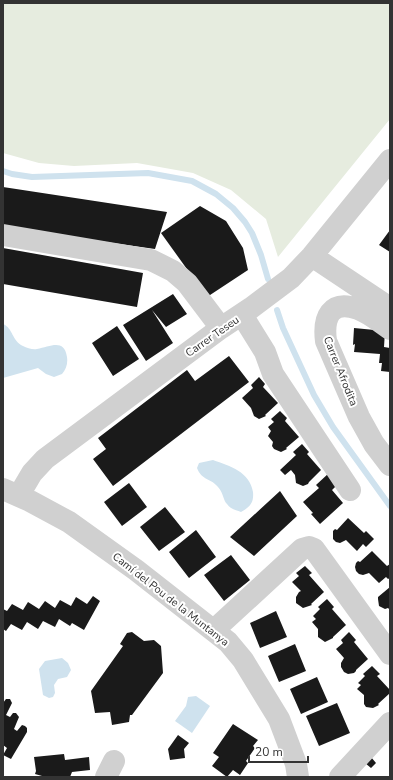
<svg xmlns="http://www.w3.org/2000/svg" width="393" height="780" font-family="'Nunito Sans',sans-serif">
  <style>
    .green { fill: #e6ecdf }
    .water { fill: #cfe2ee }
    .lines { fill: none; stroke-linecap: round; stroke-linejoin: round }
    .stream { stroke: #cfe2ee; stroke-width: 6 }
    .building { fill: #1a1a1a }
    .minor { stroke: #d0d0d0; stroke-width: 22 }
    .labels { text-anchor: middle; stroke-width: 4; stroke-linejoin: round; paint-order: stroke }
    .street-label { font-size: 11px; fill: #333; stroke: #fff }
  </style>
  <rect width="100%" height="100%" fill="#fff"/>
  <path class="green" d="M3,3H390V119L278,257L266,219L231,190L193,173L137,163L74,166L39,163L3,153Z"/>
  <path class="water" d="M3,324C13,328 12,341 23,346C27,348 33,350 37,349C50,347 64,338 67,357C68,364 66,369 62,374L54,377L46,374L38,368L3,378Z
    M213,460C230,466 250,472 253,492C254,503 250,507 241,512C236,510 230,509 227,504C223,500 224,494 218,487C211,478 202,481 197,468L199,463Z
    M62,658L68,663L71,670L67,677L58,679L54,685L55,693L53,697L49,698L43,695L39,669L45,661Z
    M196,696L210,706L192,733L175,721L186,706L188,697Z"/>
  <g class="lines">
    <path class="stream" d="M3,171L12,174L32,177L148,173L192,181L216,194L233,208L245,222L252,233L261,255L268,279
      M277,310L283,328L314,395L333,427L390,506"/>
  </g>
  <path class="building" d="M3,187L167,212L155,249L7,228L3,227Z
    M200,206L226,221L243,248L248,270L207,297L161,233Z
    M390,230V252L379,245Z
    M3,248L143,273L137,307L3,284Z
    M173,294L187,314L166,327L152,310L173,343L146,361L123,325Z
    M117,326L139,359L113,376L92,343Z
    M354,328L385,331L384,347L390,348V372L381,371L382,363H379L380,354L354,352L355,344L353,345Z
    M229,356L249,382L113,486L93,459L106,449L98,438L187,370L195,381Z
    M259,377L265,384L263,387L278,403L265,415L266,416L259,419L254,416L251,408L242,398L253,388L251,385Z
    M280,411L287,418L285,421L299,437L286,448L287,449L281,452L274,449L272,446L273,442L268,436L271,431L268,427L274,422L271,419Z
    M302,444L309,452L307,454L321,470L309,482L308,484L303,486L296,483L295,475L291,470L285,475L280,470L296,455L293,452Z
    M329,473L338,484L332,490L343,503L320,524L311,514L313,513L303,502L319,488L316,485Z
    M129,483L147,507L122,526L104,502Z
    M280,491L297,516L254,556L230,537Z
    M165,507L185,532L159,551L140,527Z
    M348,518L364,533L366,531L374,539L366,547L363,544L357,551L346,540L340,543L336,542L333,539V531L335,529L337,530Z
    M196,530L216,557L189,578L169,552Z
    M372,551L387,566L390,564V578L388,579L386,577L379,583L369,573L363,575L359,574L356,571L355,567L356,563L358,561L360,562Z
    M231,555L250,580L224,601L204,575Z
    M305,566L312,573L309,575L324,592L311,604L312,605L303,608L296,603V597L299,592L301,591L292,582L299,576L296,573Z
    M390,587V610L388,608L385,609L379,606L378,599V597Z
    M93,596L100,601L84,630L72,623L70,626L59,619L55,627L43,621L38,629L27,622L22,630L11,624L6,631L3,629V609L7,611L12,604L23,610L28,602L39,609L45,601L55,608L60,600L71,606L76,597L87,604Z
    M327,599L334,607L332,609L346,625L333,637V638L325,642L318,637V629L312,622L316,619L313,616L320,609L318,607Z
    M276,611L287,637L260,648L250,623Z
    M132,632L144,641L154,640L161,646L163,673L132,715H130L129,722L112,725L110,712L95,713L91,691L123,646L120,644L127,633Z
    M349,632L356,640L354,642L368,659L356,670V671L354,673L348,674L344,672L341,667V663L344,658L336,649L343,643L341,640Z
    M295,644L306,671L279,682L268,656Z
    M372,666L380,674L377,676L390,690V693L378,704L379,705L373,708L366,707L364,704V695L357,689L361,685L358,683L365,676L363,674Z
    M317,677L328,702L301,714L290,689Z
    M6,699H10L12,703L6,715L10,717L13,713H16L19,717L14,729L17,731L22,725L25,726L27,728V732L11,759L3,755L7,748L3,745V703Z
    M337,703L350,733L319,746L306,716Z
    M233,724L258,740L253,746L255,748L246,761L248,763L240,775L233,770L227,777L212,766L219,757L213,753Z
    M178,735L189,743L184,749L185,758L170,760L168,749Z
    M64,754L65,760L89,757L90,770L72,772L70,777H41L42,776L35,774L36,771L34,757Z
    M371,757L376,763L371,768L365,763Z"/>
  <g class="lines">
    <path class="minor" d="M3,235L151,260L173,271L187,283L221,328
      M312,256L390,308
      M242,315L265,352L273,374L350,490
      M390,329C380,322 369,313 358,309C330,299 323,318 326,341L359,417L374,444L390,465
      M3,489L30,501L69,522L136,570L228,642L243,660L279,719L296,764L298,777
      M19,495L32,473L45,459L221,328L251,308L291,278L312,256L390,160
      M214,630L302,549L309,547L314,549L390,654
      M106,777L114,761
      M340,777L390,723"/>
  </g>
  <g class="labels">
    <g class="street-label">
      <text transform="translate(212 336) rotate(-35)" y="4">Carrer Teseu</text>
      <text transform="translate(341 371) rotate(68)" y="4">Carrer Afrodita</text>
      <text transform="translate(171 599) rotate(38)" y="4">Camí del Pou de la Muntanya</text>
    </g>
  </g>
  <rect width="393" height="780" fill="none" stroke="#333333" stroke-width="8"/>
  <path d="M249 756v6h59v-6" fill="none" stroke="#333333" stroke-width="2"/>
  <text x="255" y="756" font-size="12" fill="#333333" stroke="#ffffff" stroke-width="3" paint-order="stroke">20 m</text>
</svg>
